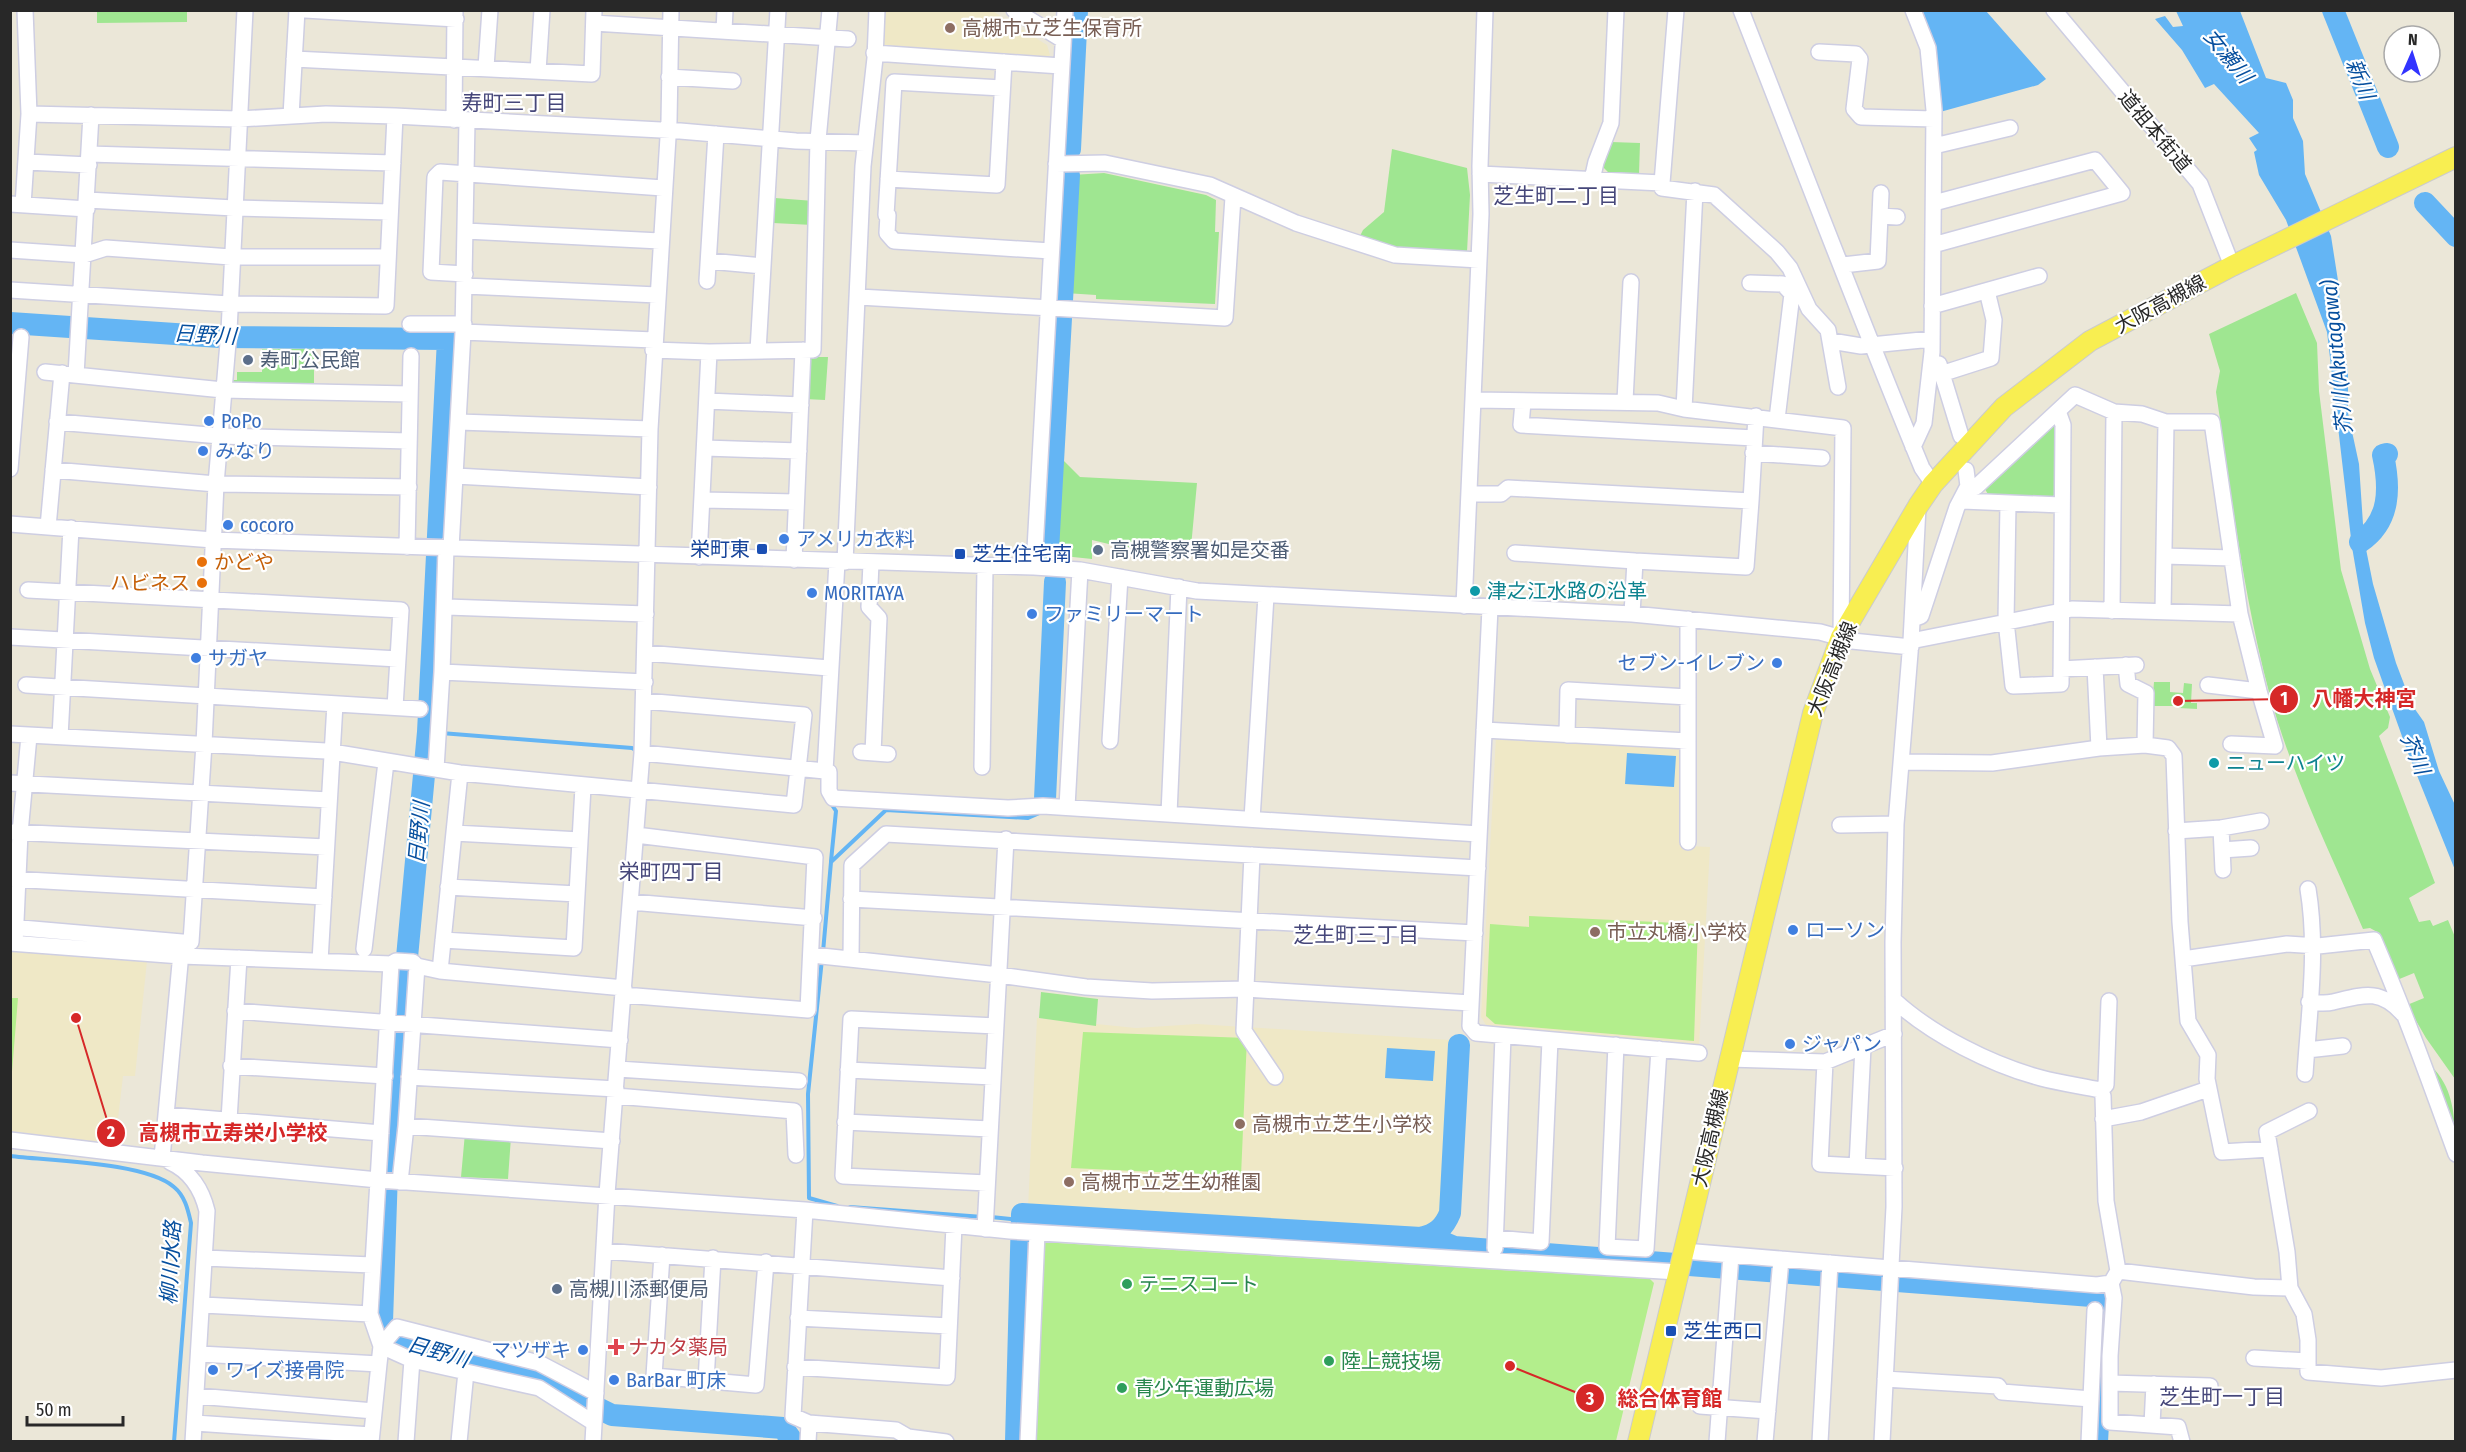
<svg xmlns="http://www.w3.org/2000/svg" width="2466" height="1452" font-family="'Fira Sans Condensed','Noto Sans JP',sans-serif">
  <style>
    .education { fill: #efe8c6 }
    .green { fill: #9fe691 }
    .pitch { fill: #b3ee8c }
    .water { fill: #64b5f4 }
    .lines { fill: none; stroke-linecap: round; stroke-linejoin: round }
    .stream { stroke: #64b5f4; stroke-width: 4 }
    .river { stroke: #64b5f4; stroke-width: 22 }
    .minor-casing { stroke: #cecee2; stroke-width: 18 }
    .major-casing { stroke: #cbcbcb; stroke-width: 22 }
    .minor { stroke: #fff; stroke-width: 15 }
    .major { stroke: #f8ee51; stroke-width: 20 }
    .education-dot { fill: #8d6e63; stroke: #fff; stroke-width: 2 }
    .service-dot { fill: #5c6f8a; stroke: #fff; stroke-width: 2 }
    .shop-dot { fill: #3f7fe0; stroke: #fff; stroke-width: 2 }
    .transit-dot { fill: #1a4fb4; stroke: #fff; stroke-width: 2 }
    .food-dot { fill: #e8710a; stroke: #fff; stroke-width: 2 }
    .culture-dot { fill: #0f9aa8; stroke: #fff; stroke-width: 2 }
    .leisure-dot { fill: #2e9e5b; stroke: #fff; stroke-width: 2 }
    .health-dot { fill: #e0444e; stroke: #fff; stroke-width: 2 }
    .labels { text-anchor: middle; stroke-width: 4.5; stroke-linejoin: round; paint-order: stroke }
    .education-label { font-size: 20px; fill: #785e54; stroke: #fff; text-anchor: start }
    .street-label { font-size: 20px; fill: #282828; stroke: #fff }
    .service-label { font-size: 20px; fill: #4e5e75; stroke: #fff; text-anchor: start }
    .shop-label { font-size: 20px; fill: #366cbe; stroke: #fff; text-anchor: start }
    .transit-label { font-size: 20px; fill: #164399; stroke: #fff; text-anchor: start }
    .food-label { font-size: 20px; fill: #c56008; stroke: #fff; text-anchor: start }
    .culture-label { font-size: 20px; fill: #0d838f; stroke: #fff; text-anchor: start }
    .leisure-label { font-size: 20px; fill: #27864d; stroke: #fff; text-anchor: start }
    .health-label { font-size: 20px; fill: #be3a42; stroke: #fff; text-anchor: start }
    .water-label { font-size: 21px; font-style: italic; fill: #064f9e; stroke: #fff }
    .neighbourhood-label { font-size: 21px; fill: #46477a; stroke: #fff }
    .leader { fill: none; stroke: #d62828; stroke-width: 2 }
    .callout-dot { fill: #d62828; stroke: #fff; stroke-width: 2 }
    .mark-label { font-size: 18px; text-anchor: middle; font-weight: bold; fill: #fff }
    .callout-label { font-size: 21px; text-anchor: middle; font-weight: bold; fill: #d62828; stroke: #fff; stroke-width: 4.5; stroke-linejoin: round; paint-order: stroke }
  </style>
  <rect width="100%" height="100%" fill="#ebe7d8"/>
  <path class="education" d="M991,10L1047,45L1050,55L1046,58L878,46L881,11Z
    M1496,737L1684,747L1686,846L1710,847L1699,1047L1488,1028L1481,1017Z
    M10,949L147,961L135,1076H123L115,1144L11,1134Z
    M1037,1018L1136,1028L1197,1024L1451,1040L1444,1208L1437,1222L1423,1229L1028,1209Z"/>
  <path class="green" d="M97,11H187V22L97,23Z
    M1611,142L1640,143L1639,174L1608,172L1603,167Z
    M1392,149L1467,168L1470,195L1467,252L1395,248L1360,236L1363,230L1384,212Z
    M1104,173L1206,195L1216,200L1215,232H1219L1215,304L1096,299V295L1065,293L1072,175Z
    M775,198L814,201L813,225L773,223Z
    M2296,293L2317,343L2319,391L2341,570L2370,669L2390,717L2388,728L2379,736L2435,883L2409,898L2419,922L2430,920L2433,926L2448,920L2455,937V1079L2426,1038L2407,1005L2424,998L2414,973L2397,980L2379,933L2370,928L2363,929C2330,852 2291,774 2269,692C2243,594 2231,492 2216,392L2220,371L2209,334Z
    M262,349H314V384L311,386H233L230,380H237V372H262Z
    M811,357H828L825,400L805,399L806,361Z
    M2054,425L2059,428V494L2054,498H1990L1985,489Z
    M1056,459L1063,460L1080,477L1197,483L1191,547L1168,546V551L1117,546L1092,540V559L1054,555L1052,553Z
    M2154,682H2170V692L2183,693L2184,683L2192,684L2191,703H2197V709L2179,708V706H2152Z
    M1041,992L1098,999L1096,1026L1039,1018Z
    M2431,1066C2452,1086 2455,1113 2455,1140Z
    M465,1133L511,1137L508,1179L461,1177Z"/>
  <path class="pitch" d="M1529,916L1698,924L1694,1041L1495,1024L1486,1016L1490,924L1529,927Z
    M11,998H18L11,1084L10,998Z
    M1083,1032L1247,1038L1241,1176L1071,1168Z
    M1042,1242L1650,1279L1654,1283L1616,1441L1030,1442Z"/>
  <path class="water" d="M1919,11H1986L2046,79L2038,85L1940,112Z
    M2176,11H2240L2266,78L2286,83L2293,100V118L2303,141L2305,174L2331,236L2339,287L2341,338L2348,371V413L2359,464L2364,539L2373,584L2396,663L2412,705L2424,722L2439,771L2455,805V870L2408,753L2374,658L2365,623L2352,547L2327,332L2286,220L2259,175L2254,152L2257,150L2249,138L2259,133L2214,84L2205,88L2182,50L2155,19L2165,16L2173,27L2183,26Z
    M1627,753L1676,756L1674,787L1625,784Z
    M1387,1048L1435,1051L1433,1081L1385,1078Z"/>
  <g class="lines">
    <path class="stream" d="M441,733L632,748L639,752
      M830,802L836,811L831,861
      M823,952L831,862L886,810L1028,818L1044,811
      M822,959L808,1094L809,1198L837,1206
      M10,1156C50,1161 145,1162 174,1187C185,1196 188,1210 191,1223L174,1442
      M850,1207L983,1217
      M991,1217L1021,1220"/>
    <path class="river" d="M2333,10L2388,147
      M1070,149L1077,10
      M2425,203L2456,236
      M10,323L220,337L448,339L428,732L387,1172L382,1322L390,1337L404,1344L539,1379L612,1415L783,1428L793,1442
      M2360,542C2391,521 2390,487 2383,455L2387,454
      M1048,551L1069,175
      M1045,799L1055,582
      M1421,1238L1435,1239L1454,1247L2105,1297L2097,1442
      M1016,1442L1022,1214L1421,1238C1436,1234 1444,1228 1450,1213L1459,1045"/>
    <defs>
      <path id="minor" d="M305,10L456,19
        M1014,10L1063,40
        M1741,10C1801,163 1859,316 1922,468L1933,484
        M1913,10L1928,48L1934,110L1932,352L1924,423L1913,447
        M2054,10L2200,184L2232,266
        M594,23L848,39
        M724,31L725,10
        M1819,52L1856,54L1860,59L1854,109L1861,117L1934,119
        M874,53L1061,66
        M294,59L592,74L594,10
        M486,67L490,10
        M538,71L542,10
        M669,77L733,81
        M1002,88L894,82L886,215H888L887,233L894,241L1051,251
        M29,114L239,119L326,114L395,116L680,131L796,141L865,143
        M291,116L297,10
        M454,120L455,10
        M1934,146L2010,128
        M89,154L393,163
        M27,162L89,165
        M1056,164L1105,163L1210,185L1296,223L1395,255L1479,260
        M1480,174L1662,183V188L1714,195L1777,252L1790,268L1809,309L1828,330L1838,387
        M888,179L997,185L1004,62
        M1592,180L1596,162L1611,123L1616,10
        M1662,183L1676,10
        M87,200L234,208L390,212
        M10,204L87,209
        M23,205L29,114L25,10
        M1880,216L1897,217
        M466,231L660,241
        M1933,245L2122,193L2095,160L1934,203
        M10,250L84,255L106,248L231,257H388
        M709,261L763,266
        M1843,265L1878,261L1881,193
        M465,274L431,272L435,177L440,172L663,188
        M707,281L716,134
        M1750,283L1783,284L1792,294L1777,419
        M465,286L657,295
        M10,290L229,304L386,306L395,116
        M859,297L1225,318L1233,197
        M1932,306L2039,276
        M410,324H464
        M463,332L654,340
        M1831,341L1861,346L1932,339
        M653,350L709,352L813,350L818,140L830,10
        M758,351L778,10
        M1939,364L1961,436
        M45,372L223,390L410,394
        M1941,374L1991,358L1994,320L1987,291
        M76,375L91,115
        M1473,400L1658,403L1684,409L1843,428L1841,637
        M707,401L801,405
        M1625,401L1631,282
        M1523,402L1521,425L1754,438
        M1684,409L1695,191
        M57,422L220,436L409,441
        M459,422L650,429
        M705,448L799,451
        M1753,453L1822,458
        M10,469L21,337
        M53,470L216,484L409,487
        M1966,470L1968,486
        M456,476L649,487
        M1470,494H1501L1508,488L1751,501L1746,567L1635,561L1632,614
        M702,500L796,502
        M1751,501L1756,416
        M1962,501L2061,505
        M2008,504L2006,621L2013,686L2061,684L2063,425L2058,411
        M10,524L213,540L1034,567L1080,570L1197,591L1632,614L1820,632L1852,641L1911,647
        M48,527L62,373
        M407,547L411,356
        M451,548L463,332L467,121
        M1515,553L1635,561
        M2164,556L2232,558
        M699,557L709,352
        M794,560L803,350
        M837,562L825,771L829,772V791L833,798L1008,808L1043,806L1479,834
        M845,562L863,166L875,58L877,10
        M871,563L869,607L879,618L873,753
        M1034,567L1065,10
        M28,590L401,610L395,707
        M1464,606L1481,214L1480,166L1485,10
        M447,607L646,614
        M1490,608L1470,1026L1476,1033L1699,1053
        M2112,611L2114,412
        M2163,612L2166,422
        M1688,619V842
        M1913,619L1921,616L1957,507L1968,486L1976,487L2075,395L2114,412L2142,414L2166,422H2212L2240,614L2259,691L2275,746L2231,744
        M10,637L398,659
        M1911,641L2072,609L2240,614
        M645,653L829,668
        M2126,665L2128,684L2146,693L2145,745
        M2095,667L2099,748
        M2061,669L2136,665
        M442,672L446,548
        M26,685L420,709
        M2208,685L2259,691
        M1484,730L1688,741
        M10,734L326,751L460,773L794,805L804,715L644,701
        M1567,735L1568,690L1688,697
        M60,737L71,528
        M1110,741L1120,577
        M861,752L888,754
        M642,753L825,771
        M1902,762L1992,763L2099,748L2145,745L2168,748L2174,756L2180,922L2188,1021L2208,1055L2207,1079L2222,1152L2270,1149
        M982,767L985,567
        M436,769L442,672L645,682
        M10,783L329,800
        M1067,807L1080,570
        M1169,814L1179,587
        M1252,819L1266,596
        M1840,825L1896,824
        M2221,828L2223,870
        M2176,831L2221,828L2261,821
        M10,832L326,847
        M454,833L580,840
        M2222,850L2251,848
        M1252,855L1244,1031L1275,1077
        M10,879L324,897
        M448,887L577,894
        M851,899L1475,933
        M631,902L814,918
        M10,927L182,942
        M443,940L574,948L583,787
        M10,943L181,956L391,964L370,1314L381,1346L412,1360L539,1388L594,1423
        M15,943L20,833L29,736
        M364,949L386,762
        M812,955L999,975L1086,987L1152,991L1246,989L1471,1003
        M851,958L852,865L886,834L1478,868
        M2183,959L2287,944L2318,946L2374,940C2404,1010 2430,1082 2456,1154
        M320,961L335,704
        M391,964L396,961L413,962L417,966L440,971L624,988
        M440,971L460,773
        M624,995L808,1010L815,857L636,835
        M2309,1002C2317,1003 2326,1004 2333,1002C2363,995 2380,988 2403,1014
        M235,1011L620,1040
        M1616,1045L1607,1247L1646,1249L1659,1049
        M2307,1050L2343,1046
        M1728,1059L1825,1062L1894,1034
        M1825,1062L1820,1164L1895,1168
        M231,1066L385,1076
        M618,1069L799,1081
        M848,1070L993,1077
        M2305,1074C2309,1013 2318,949 2308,889
        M409,1077L616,1089
        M2100,1090L2106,1085L2109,1001
        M616,1096L794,1111L796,1155
        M2309,1111L2267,1132L2287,1252L2290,1288L2304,1314L2308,1340V1372L2381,1378L2456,1370
        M166,1115L381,1133
        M2103,1119L2141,1112L2208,1089
        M229,1120L239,958
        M845,1122L990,1129
        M406,1126L612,1141
        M10,1140L202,1163L378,1180L805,1210L1010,1231L1678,1272
        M162,1158L182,942H191L204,744L216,484L229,331L245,10
        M170,1162C190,1171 202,1190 207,1211L193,1442
        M1857,1166L1863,1047
        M400,1182L406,1126L417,966
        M987,1183L843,1176L851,1019L996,1026
        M805,1210L793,1416L809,1423L808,1442
        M985,1229L1006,839
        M1496,1238L1541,1242L1550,1040
        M1495,1248L1503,1036
        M604,1251L952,1278
        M1684,1251L2097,1285L2111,1283L2118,1271L2106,1201L2103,1096L2100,1090C2081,1086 2060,1083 2041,1078C1992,1065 1932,1035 1894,1000
        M662,1255L654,1376L756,1385L766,1262
        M205,1258L372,1265
        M2118,1271L2254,1287L2290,1288
        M2111,1283L2114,1298L2110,1356V1422L2178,1427L2182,1442
        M203,1305L370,1314
        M798,1318L949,1326
        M200,1354L379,1364L381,1346L397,1327L539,1363L596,1393
        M2254,1358L2308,1361
        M795,1367L947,1377L954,1226
        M1885,1379L1998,1386L2002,1392L2091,1399
        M706,1381L713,1258
        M2110,1383L2210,1386
        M197,1396L374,1411
        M1700,1406L1768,1411
        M195,1423L371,1435
        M809,1423L896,1430L908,1437L946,1442
        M2152,1425L2154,1384
        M371,1442L379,1364
        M406,1442L412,1360
        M459,1442L466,1372
        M593,1442L607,1194L642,753L650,429L669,121L671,10
        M1028,1442L1037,1233
        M1717,1442L1731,1255
        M1765,1442L1781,1259
        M1820,1442L1830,1263
        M1882,1442L1894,1207L1893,942L1896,824L1911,641L1918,507
        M2089,1442L2095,1310"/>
      <path id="major" d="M1638,1442L1813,713L1841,637L1918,506L1933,484L2004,407L2090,341L2232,266L2456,157"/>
    </defs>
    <use href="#minor" class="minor-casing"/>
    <use href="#major" class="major-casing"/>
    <use href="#minor" class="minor"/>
    <use href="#major" class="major"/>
  </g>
  <g class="education-dot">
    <circle cx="950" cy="28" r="6"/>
    <circle cx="1595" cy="932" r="6"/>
    <circle cx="1240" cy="1124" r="6"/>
    <circle cx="1069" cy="1182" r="6"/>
  </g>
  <g class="service-dot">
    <circle cx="248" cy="360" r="6"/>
    <circle cx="1098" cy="550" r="6"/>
    <circle cx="557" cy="1289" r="6"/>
  </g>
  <g class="shop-dot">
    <circle cx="209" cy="421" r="6"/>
    <circle cx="203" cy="451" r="6"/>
    <circle cx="228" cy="525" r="6"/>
    <circle cx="784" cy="539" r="6"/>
    <circle cx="812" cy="593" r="6"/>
    <circle cx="1032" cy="614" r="6"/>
    <circle cx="196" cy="658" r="6"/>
    <circle cx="1777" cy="663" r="6"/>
    <circle cx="1793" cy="930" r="6"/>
    <circle cx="1790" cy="1044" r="6"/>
    <circle cx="583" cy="1350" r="6"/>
    <circle cx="213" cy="1370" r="6"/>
    <circle cx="614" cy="1380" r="6"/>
  </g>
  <g class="transit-dot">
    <rect x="756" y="543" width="12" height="12" rx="3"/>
    <rect x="954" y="548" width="12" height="12" rx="3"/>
    <rect x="1665" y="1325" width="12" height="12" rx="3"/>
  </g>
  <g class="food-dot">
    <circle cx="202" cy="562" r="6"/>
    <circle cx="202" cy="583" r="6"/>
  </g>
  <g class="culture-dot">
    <circle cx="1475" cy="591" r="6"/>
    <circle cx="2214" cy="763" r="6"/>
  </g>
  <g class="leisure-dot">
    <circle cx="1127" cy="1284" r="6"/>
    <circle cx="1329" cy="1361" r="6"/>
    <circle cx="1122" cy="1388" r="6"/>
  </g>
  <path class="health-dot" d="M613 1338h6v6h6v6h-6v6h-6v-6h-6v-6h6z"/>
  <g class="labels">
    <g class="education-label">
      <text x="962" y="35">高槻市立芝生保育所</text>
      <text x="1607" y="939">市立丸橋小学校</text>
      <text x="1252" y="1131">高槻市立芝生小学校</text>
      <text x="1081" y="1189">高槻市立芝生幼稚園</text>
    </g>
    <g class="street-label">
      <text transform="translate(2155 131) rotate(50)" y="7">道祖本街道</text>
      <text transform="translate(2160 304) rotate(-28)" y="7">大阪高槻線</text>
      <text transform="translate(1832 669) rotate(-68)" y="7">大阪高槻線</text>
      <text transform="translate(1710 1138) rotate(-77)" y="7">大阪高槻線</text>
    </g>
    <g class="service-label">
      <text x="260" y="367">寿町公民館</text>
      <text x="1110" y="557">高槻警察署如是交番</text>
      <text x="569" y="1296">高槻川添郵便局</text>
    </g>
    <g class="shop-label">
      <text x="221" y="428">PoPo</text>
      <text x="215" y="458">みなり</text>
      <text x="240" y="532">cocoro</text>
      <text x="796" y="546">アメリカ衣料</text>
      <text x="824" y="600">MORITAYA</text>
      <text x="1044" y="621">ファミリーマート</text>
      <text x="208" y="665">サガヤ</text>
      <text x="1765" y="670" text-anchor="end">セブン-イレブン</text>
      <text x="1805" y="937">ローソン</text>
      <text x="1802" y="1051">ジャパン</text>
      <text x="571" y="1357" text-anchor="end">マツザキ</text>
      <text x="225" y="1377">ワイズ接骨院</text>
      <text x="626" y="1387">BarBar 町床</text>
    </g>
    <g class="transit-label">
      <text x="750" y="556" text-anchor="end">栄町東</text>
      <text x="972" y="561">芝生住宅南</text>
      <text x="1683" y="1338">芝生西口</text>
    </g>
    <g class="food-label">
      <text x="214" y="569">かどや</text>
      <text x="190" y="590" text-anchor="end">ハビネス</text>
    </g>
    <g class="culture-label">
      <text x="1487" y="598">津之江水路の沿革</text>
      <text x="2226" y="770">ニューハイツ</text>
    </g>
    <g class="leisure-label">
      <text x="1139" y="1291">テニスコート</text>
      <text x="1341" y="1368">陸上競技場</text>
      <text x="1134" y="1395">青少年運動広場</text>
    </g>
    <g class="health-label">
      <text x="628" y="1354">ナカタ薬局</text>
    </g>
    <g class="water-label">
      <text transform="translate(2228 56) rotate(51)" y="7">女瀬川</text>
      <text transform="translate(2360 79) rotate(68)" y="7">新川</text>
      <text transform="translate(205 335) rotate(3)" y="7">日野川</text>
      <text transform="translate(2337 357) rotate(-96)" y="7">芥川 (Akutagawa)</text>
      <text transform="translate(2415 754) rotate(67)" y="7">芥川</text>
      <text transform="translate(419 833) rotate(-85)" y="7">日野川</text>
      <text transform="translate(171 1263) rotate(-87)" y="7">柳川水路</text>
      <text transform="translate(438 1352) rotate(16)" y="7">日野川</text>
    </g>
    <g class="neighbourhood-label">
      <text x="514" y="110">寿町三丁目</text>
      <text x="1556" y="203">芝生町二丁目</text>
      <text x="671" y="879">栄町四丁目</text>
      <text x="1356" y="942">芝生町三丁目</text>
      <text x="2222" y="1404">芝生町一丁目</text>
    </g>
  </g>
  <path class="leader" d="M2178 701L2284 699M76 1018L111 1133M1510 1366L1590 1398"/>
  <g class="callout-dot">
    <circle cx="2178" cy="701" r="6"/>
    <circle cx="76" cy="1018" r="6"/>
    <circle cx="1510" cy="1366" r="6"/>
    <circle cx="2284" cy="699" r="15"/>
    <circle cx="111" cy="1133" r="15"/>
    <circle cx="1590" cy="1398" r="15"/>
  </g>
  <g class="mark-label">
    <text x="2284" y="705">1</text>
    <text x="111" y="1139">2</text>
    <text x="1590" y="1405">3</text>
  </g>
  <g class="callout-label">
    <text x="2364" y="706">八幡大神宮</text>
    <text x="233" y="1140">高槻市立寿栄小学校</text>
    <text x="1670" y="1406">総合体育館</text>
  </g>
  <rect width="2466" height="1452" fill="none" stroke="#282828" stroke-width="24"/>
  <g transform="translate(2412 54) rotate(3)"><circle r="28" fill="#ffffff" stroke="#a9a9a9" stroke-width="1.5"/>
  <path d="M0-4.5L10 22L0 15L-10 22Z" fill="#3234ff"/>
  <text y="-9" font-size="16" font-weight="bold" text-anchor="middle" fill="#282828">N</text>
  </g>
  <path d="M27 1416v9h96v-9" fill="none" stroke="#282828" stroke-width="3"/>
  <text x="36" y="1416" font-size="18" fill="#282828" stroke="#ffffff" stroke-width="4.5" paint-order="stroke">50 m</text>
</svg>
